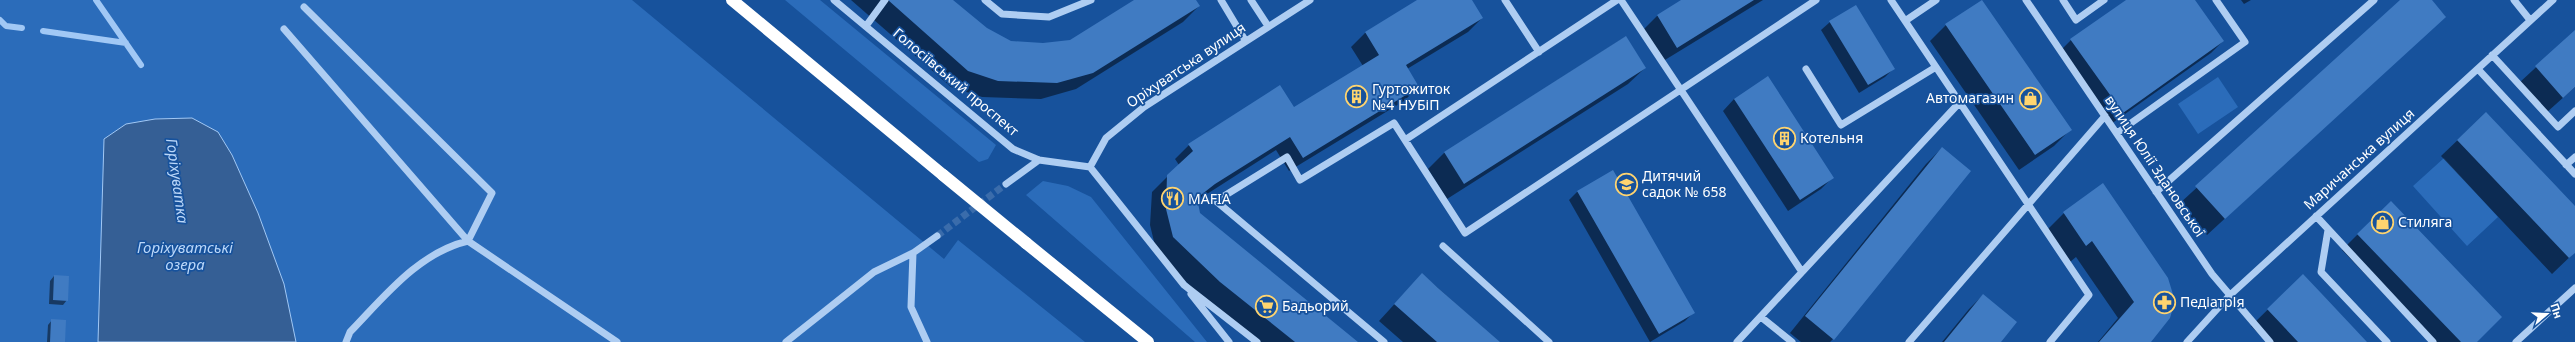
<svg xmlns="http://www.w3.org/2000/svg" width="2575" height="342" font-family="'Noto Sans',sans-serif">
  <style>
    .green { fill: #2b6cba }
    .water { fill: #355f95; stroke: #a1c8f5 }
    .shadow { fill: #0007 }
    .lines { fill: none; stroke-linecap: round; stroke-linejoin: round }
    .stream { stroke: #a1c8f5; stroke-width: 6 }
    .building { fill: #407bc2 }
    .minor-tunnel { stroke: #3a6cab; stroke-width: 7; stroke-dasharray: 7 3.5; stroke-linecap: butt }
    .minor { stroke: #aecdf2; stroke-width: 7 }
    .highway { stroke: #fff; stroke-width: 12 }
    .highway-bridge { stroke: #fff; stroke-width: 12 }
    .labels { text-anchor: middle; stroke-width: 3.5; stroke-linejoin: round; paint-order: stroke }
    .street-label { font-size: 14px; fill: #fff; stroke: #17529c }
    .poi-label { font-size: 14px; fill: #fff; stroke: #17529c; text-anchor: start }
    .water-label { font-size: 15px; font-style: italic; fill: #bbd7f9; stroke: #17529c }
  </style>
  <rect width="100%" height="100%" fill="#17529c"/>
  <path class="green" d="M0,0H632L944,259L958,240L1085,342H0Z
    M785,0H820L996,145L988,159L979,162Z
    M2218,77L2238,107L2198,134L2178,104Z
    M2444,158L2498,217L2467,246L2413,186Z
    M1043,181L1068,186L1091,197L1207,342H1195L1026,195Z"/>
  <path class="water" d="M192,118L218,132L232,155L258,213L284,284L296,342H98L104,139L126,124L155,119Z"/>
  <path class="shadow" d="M851,0H951L986,29L1011,42L1044,44L1070,41L1136,0H1195L1199,6L1183,22L1076,89L1041,99L982,97L951,87Z
    M1419,0H1471L1482,18L1468,32L1407,69L1418,87L1404,101L1289,171L1276,150L1196,201L1199,214L1356,342H1258L1203,298L1157,254L1150,225L1152,192L1179,165L1175,159L1189,145L1293,109L1363,66L1351,47L1365,33Z
    M1683,0H1763L1660,63L1641,32L1657,16Z
    M2127,0H2194L2223,41L2211,53L2111,124L2059,52L2071,40Z
    M2241,0H2251L2244,4Z
    M2401,0H2430L2445,16L2207,235L2179,204Z
    M1830,22L1894,68L1885,77L1859,93L1821,30Z
    M1946,25L2070,130L2054,146L2019,170L1930,41Z
    M2575,31V87L2546,113L2519,83Z
    M1625,37L1645,68L1628,84L1447,199L1428,169L1444,153Z
    M1734,99L1833,177L1821,189L1788,211L1723,111Z
    M2486,113L2575,208V252L2552,274L2441,156Z
    M1942,148L1833,339L1830,342H1801L1790,333L1926,164Z
    M1612,172L1693,313L1685,321L1650,342L1569,200L1577,192Z
    M2064,213L2167,278L2149,342H2098L2118,318L2076,257L2070,262L2048,229Z
    M2358,234L2476,342H2430L2342,250Z
    M1422,274L1499,342H1403L1379,321Z
    M2303,275L2366,342H2267L2251,326Z
    M54,276L67,300L63,305L49,304L50,281Z
    M1983,295L1999,342H1942L1969,309Z
    M52,320L64,342H47L48,325Z"/>
  <g class="lines">
    <path class="stream" d="M96,0L141,65
      M0,20L6,26L22,28
      M43,31L126,43"/>
  </g>
  <path class="building" d="M888,0H953L987,28L1011,41L1043,43L1070,40L1134,0H1196L1200,6L1093,73L1057,83L998,81L968,71Z
    M1417,0H1472L1483,18L1406,65L1419,87L1303,158L1290,137L1215,184L1197,198L1200,213L1358,342H1295L1220,282L1173,237L1166,209L1167,175L1193,151L1188,144L1280,85L1294,107L1379,55L1365,32Z
    M1681,0H1754L1677,48L1657,15Z
    M1982,0L2072,130L2035,155L1945,24Z
    M2126,0H2195L2224,41L2123,113L2070,39Z
    M2400,0H2432L2446,17L2225,219L2195,186Z
    M1856,5L1895,69L1868,85L1829,21Z
    M2575,30V87L2563,98L2535,66Z
    M1626,36L1646,68L1464,184L1444,152Z
    M1768,76L1834,178L1800,200L1734,99Z
    M2486,112L2575,206V253L2569,258L2457,140Z
    M1942,147L1971,171L1834,340L1805,316Z
    M1613,170L1695,313L1659,334L1577,191Z
    M2103,183L2168,278L2175,301L2170,318L2151,342H2099L2134,302L2092,241L2086,246L2063,212Z
    M2391,201L2502,317L2477,342H2461L2357,234Z
    M1422,273L1438,288L1500,342H1437L1394,304Z
    M2303,274L2321,293L2367,342H2298L2267,309Z
    M54,275L69,276L68,301L53,300Z
    M1983,294L2017,322L2001,342H1944Z
    M51,319L66,320L65,342H50Z"/>
  <g class="lines">
    <path class="minor-tunnel" d="M937,236L1006,184"/>
    <path class="minor" d="M834,0L1013,149L1039,160L1090,167L1184,285L1257,342
      M985,0L1002,14L1049,17L1091,0
      M1221,0L1245,40
      M1251,0L1268,26
      M1505,0L1539,52
      M1621,0L1802,272
      M1891,0L2089,295L2050,342
      M2026,0L2212,274L2270,342
      M2063,0L2076,20L2104,0
      M2514,0L2530,20
      M304,7L492,193L468,241C418,253 384,297 350,332L346,342
      M1905,21L1936,0
      M866,26L885,0
      M284,29L468,241L617,342
      M2492,55L2558,127L2575,111
      M1806,69L1841,125L1936,67
      M2478,69L2575,174
      M2117,133L2245,42L2216,0
      M1405,140L1617,0
      M2566,165L2575,157
      M1090,167L1106,138L1144,107L1310,0
      M1006,184L1039,160
      M2156,192L2374,0
      M2316,216L2433,342
      M2328,230L2321,272L2387,342
      M1443,246L1549,342
      M913,253L911,307L927,342
      M1191,294L1229,342
      M1761,317L1792,342
      M786,342L874,272L913,253L937,236
      M1384,342L1216,201L1287,157L1300,180L1394,123L1465,233L1816,0
      M1737,342L1960,102
      M1909,342L2105,116
      M2187,342L2229,296L2553,0
      M2516,342L2575,288"/>
    <path class="highway" d="M732,0L943,175
      M1026,243L1148,342"/>
    <path class="highway-bridge" d="M943,175L1026,243"/>
  </g>
  <defs>
    <symbol id="building-ring" viewBox="-11 -11 22 22"><circle r="9.5" fill="#17529c" stroke="#ffd46f" stroke-width="1.5"/><path d="M-4-6H4V6H1V3H-1V6H-4ZM-2.5-4.3h1.7v1.8h-1.7ZM.8-4.3h1.7v1.8H.8ZM-2.5-1h1.7V.8h-1.7ZM.8-1h1.7V.8H.8Z" fill="#ffd46f"/></symbol>
    <symbol id="shop-ring" viewBox="-11 -11 22 22"><circle r="9.5" fill="#17529c" stroke="#ffd46f" stroke-width="1.5"/><path d="M-5-2.5h2.3a2.7 3.5 0 0 1 5.4 0H5L5.5 6h-11ZM-1.5-2.5h3a1.5 2.3 0 0 0-3 0Z" fill="#ffd46f"/></symbol>
    <symbol id="school-ring" viewBox="-11 -11 22 22"><circle r="9.5" fill="#17529c" stroke="#ffd46f" stroke-width="1.5"/><path d="M0-5L7-2L0 1L-7-2ZM-4 1L0 2.5L4 1V4Q0 6-4 4Z" fill="#ffd46f"/></symbol>
    <symbol id="restaurant-ring" viewBox="-11 -11 22 22"><circle r="9.5" fill="#17529c" stroke="#ffd46f" stroke-width="1.5"/><path d="M-5-6h1v4h1v-4h1v4h1v-4h1v5L-1.5 .5V6h-2V.5L-5-1ZM5-6V6H3V1.5H1.5Q1.5-4 5-6Z" fill="#ffd46f"/></symbol>
    <symbol id="pharmacy-ring" viewBox="-11 -11 22 22"><circle r="9.5" fill="#17529c" stroke="#ffd46f" stroke-width="1.5"/><path d="M-2-6h4v4h4v4h-4v4h-4v-4h-4v-4h4Z" fill="#ffd46f"/></symbol>
    <symbol id="supermarket-ring" viewBox="-11 -11 22 22"><circle r="9.5" fill="#17529c" stroke="#ffd46f" stroke-width="1.5"/><path d="M-6-5.5h2.5l.6 2H6L4.5 2H-2.5L-4.4-4H-6ZM-1.5 3.2a1.3 1.3 0 1 0 .1 0ZM3 3.2a1.3 1.3 0 1 0 .1 0Z" fill="#ffd46f"/></symbol>
  </defs>
  <g fill-rule="evenodd">
    <use href="#building-ring" x="1344" y="84" width="25" height="25"/>
    <use href="#shop-ring" x="2018" y="86" width="25" height="25"/>
    <use href="#building-ring" x="1772" y="126" width="25" height="25"/>
    <use href="#school-ring" x="1614" y="172" width="25" height="25"/>
    <use href="#restaurant-ring" x="1160" y="186" width="25" height="25"/>
    <use href="#shop-ring" x="2370" y="210" width="25" height="25"/>
    <use href="#pharmacy-ring" x="2152" y="290" width="25" height="25"/>
    <use href="#supermarket-ring" x="1254" y="294" width="25" height="25"/>
  </g>
  <g class="labels">
    <g class="street-label">
      <text transform="translate(1186 65) rotate(-34)" y="5">Оріхуватська вулиця</text>
      <text transform="translate(956 82) rotate(40)" y="5">Голосіївський проспект</text>
      <text transform="translate(2359 159) rotate(-42)" y="5">Маричанська вулиця</text>
      <text transform="translate(2155 166) rotate(56)" y="5">вулиця Юлії Здановської</text>
    </g>
    <g class="poi-label">
      <text x="1372" y="94">Гуртожиток<tspan x="1372" dy="16">№4 НУБіП</tspan></text>
      <text x="2014" y="103" text-anchor="end">Автомагазин</text>
      <text x="1800" y="143">Котельня</text>
      <text x="1642" y="181">Дитячий<tspan x="1642" dy="16">садок № 658</tspan></text>
      <text x="1188" y="204">MAFIA</text>
      <text x="2398" y="227">Стиляга</text>
      <text x="2180" y="307">ПедіатрІя</text>
      <text x="1282" y="311">Бадьорий</text>
    </g>
    <g class="water-label">
      <text transform="translate(177 181) rotate(82)" y="5">Горіхуватка</text>
      <text x="185" y="253">Горіхуватські<tspan x="185" dy="17">озера</tspan></text>
    </g>
  </g>
  <g transform="translate(2547 314) rotate(71)" stroke="#17529c" stroke-width="3" paint-order="stroke">
  <path d="M0-3L7 15L0 10L-7 15Z" fill="#ffffff"/>
  <text y="-6" font-size="11" font-weight="bold" text-anchor="middle" fill="#ffffff">Пн</text>
  </g>
</svg>
